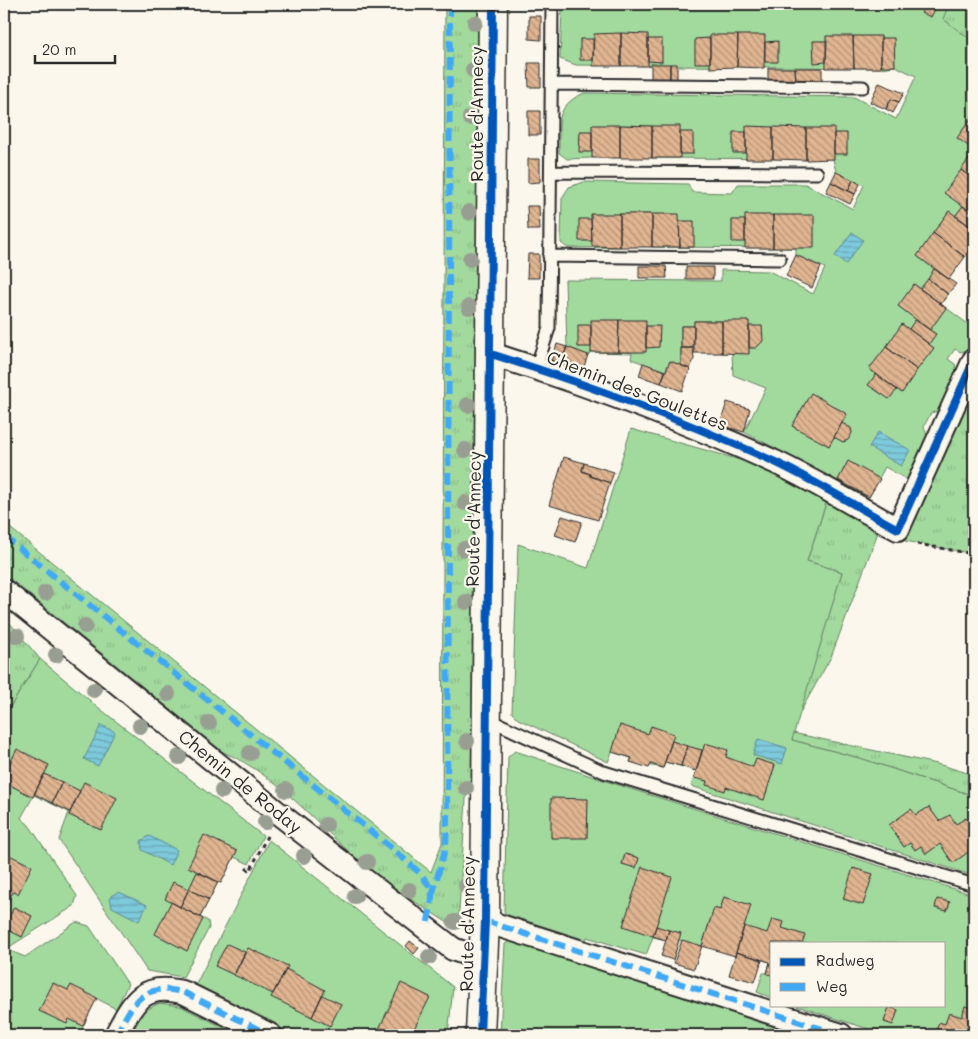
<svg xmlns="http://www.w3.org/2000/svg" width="978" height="1039" font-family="Mali,sans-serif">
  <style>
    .grass { fill: url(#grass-tufts); stroke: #668264 }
    .garden { fill: #a2d99d; stroke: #668264 }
    .water { fill: url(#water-rules); stroke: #5c8a95 }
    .building { fill: url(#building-back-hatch); stroke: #2b2b2b }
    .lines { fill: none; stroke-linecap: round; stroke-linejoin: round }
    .lane-casing { stroke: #2b2b2b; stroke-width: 15 }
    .street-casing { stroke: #2b2b2b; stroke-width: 26 }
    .secondary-casing { stroke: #2b2b2b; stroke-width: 31 }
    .path { stroke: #2b2b2b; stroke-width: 3; stroke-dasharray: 4 4; stroke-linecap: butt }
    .lane { stroke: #fbf7ec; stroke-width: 11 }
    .street { stroke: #fbf7ec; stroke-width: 22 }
    .secondary { stroke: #fbf7ec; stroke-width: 28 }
    .quiet { stroke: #3fa9f5; stroke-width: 6; stroke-dasharray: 12 6; stroke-linecap: butt }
    .cycleway-casing { stroke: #fbf7ec; stroke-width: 11 }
    .cycleway { stroke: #0057b8; stroke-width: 8 }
    .tree { fill: #999e92 }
    .labels { text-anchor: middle; stroke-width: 4.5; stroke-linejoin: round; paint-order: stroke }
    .street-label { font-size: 18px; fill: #2b2b2b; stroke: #fbf7ec }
  </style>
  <defs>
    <pattern id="grass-tufts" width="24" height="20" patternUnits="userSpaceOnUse" patternTransform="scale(1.25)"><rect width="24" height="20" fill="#a2d99d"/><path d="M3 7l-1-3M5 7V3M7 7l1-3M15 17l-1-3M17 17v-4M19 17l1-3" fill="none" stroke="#8cba87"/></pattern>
    <pattern id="water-rules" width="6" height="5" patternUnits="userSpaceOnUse" patternTransform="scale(1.25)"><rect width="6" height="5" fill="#7dcadc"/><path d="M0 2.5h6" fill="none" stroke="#67a4b3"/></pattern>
    <pattern id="building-back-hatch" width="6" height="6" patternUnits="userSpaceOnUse" patternTransform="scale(1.25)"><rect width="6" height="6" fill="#e0b591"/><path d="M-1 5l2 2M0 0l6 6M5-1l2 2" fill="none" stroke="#b69377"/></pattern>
  </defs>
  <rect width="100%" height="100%" fill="#fbf7ec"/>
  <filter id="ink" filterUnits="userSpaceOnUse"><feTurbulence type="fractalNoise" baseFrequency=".02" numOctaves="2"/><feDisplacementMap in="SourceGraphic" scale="10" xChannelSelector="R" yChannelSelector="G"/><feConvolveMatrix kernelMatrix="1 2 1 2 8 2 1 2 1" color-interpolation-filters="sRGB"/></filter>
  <g filter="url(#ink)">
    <path class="grass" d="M445,4H478L471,776L466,799L458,926L451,925C427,909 401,894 377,876C328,838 282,776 223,752L4,574V523L431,872L442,843Z
      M949,4H974V42L942,19Z
      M974,384V554L905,541Z
      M827,500L880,527L831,657L798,716L842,572L807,561Z
      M4,616L40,659L4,717Z
      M793,733L941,765L974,775V796L863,759L792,740Z"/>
    <path class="garden" d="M571,4H949L943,19L974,42V165L968,160L963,206L955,216L949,211L917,256L934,269L928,280L948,294L941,304L972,327L974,341L970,349L961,352L955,349L948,359L955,364L958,376L942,410L931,413L924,426L928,440L911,482L885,467L869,497L744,432L766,388L733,375L732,353H722L721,321H694V326H681V365L670,361L665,371L631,359L632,353L591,352L588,355L567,347L565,280L721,281V270L769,271L813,294L825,268L796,255V248L652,247V214H620V247L568,248L561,243L562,198L569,187L584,182L688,184L692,192L732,193L738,184H805L853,209L864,185L836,172L833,159L652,158V126L620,125L592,158L567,159L559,153C560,123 553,107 584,93L854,97L896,119L916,76L895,66L881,68L576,65L560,59L562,10Z
      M631,429L751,463L827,500L807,561L842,572L792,740L863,759L974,796V876L691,786L696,771L666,762L663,768L630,762L631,758L612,752L608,762L518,719L512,713L518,544L588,568Z
      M40,659L99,708L263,836L249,864L234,857L221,883L218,882L200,917L208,921L209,928L183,977L147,971L59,840L69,812L34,795L21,818L29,825L77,896L74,906L6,949L25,957L76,922L89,926L128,984L116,1009L96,998L79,1035H4V717Z
      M515,751L634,790L974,895V1035H887L794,1005H944V943H772V998L757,992L763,973H767L770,962L736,952L750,905L724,897L720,910L714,908L702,946L679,940L673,960L666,940L653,937L646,955L587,937L585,944L508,918L504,911L508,757Z
      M269,840L453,987L448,1035H294L195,986Z
      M515,938L814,1035H500L505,944Z
      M159,1003L180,1006L239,1035H131L143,1012Z"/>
    <path class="water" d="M852,232L863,240L846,264L835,256Z
      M878,432L910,450L901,466L869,447Z
      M101,725L115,732L98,766L84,759Z
      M758,739L787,748L782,764L753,755Z
      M149,836L177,850L170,865L142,850L141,841Z
      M119,892L147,905L139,921L112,907L110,897Z"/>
    <path class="building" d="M926,4L936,7L931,17L921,13Z
      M529,16H541V40L529,39Z
      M621,33L648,34V66H621Z
      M621,33V66H593L594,34Z
      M710,35H738L737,67L710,68Z
      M738,35H765L764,68L737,67Z
      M826,36H853L854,68H826Z
      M853,36H881V68H854Z
      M710,38V63H695V39Z
      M881,38H894L895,66H881Z
      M580,39H593V60H580Z
      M648,39H662V62L648,61Z
      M778,41V62H765V42Z
      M813,41H827L826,62L814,63Z
      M528,63H541V87H529Z
      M651,64H670V79H651Z
      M670,64H677V79H670Z
      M768,68H795L796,80H768Z
      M795,68H822V80H796Z
      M879,83L904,93L899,102L891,99L886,109L870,102Z
      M891,99L899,102L893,113L886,109Z
      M528,111H540V135H528Z
      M974,114V150L957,138Z
      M592,125H620V158H592Z
      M620,125L652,126V158H620Z
      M652,126H680V158H652Z
      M746,126L773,127V159H746Z
      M773,127L806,128V160L773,159Z
      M806,128H834V159L806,160Z
      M580,131H592V152H579Z
      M680,132H693V154H680Z
      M733,132H746V153H733Z
      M834,133H847V154H834Z
      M974,151V165L968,160Z
      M528,159H540V182L528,183Z
      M968,160L974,165V180L961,170Z
      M961,170L974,180V214L944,193Z
      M836,172L853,180L848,191L831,182Z
      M853,180L860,184L855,194L848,191Z
      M831,182L855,194L850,204L826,192Z
      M527,206H539L540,230H528Z
      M963,206L974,214V229L955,216Z
      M949,211L974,229V244L965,257L933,233Z
      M591,214H620V247L592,246Z
      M620,214H652V247H620Z
      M652,214H679L680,247H652Z
      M745,215H773V248H745Z
      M773,215H814V248H773Z
      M579,219H591L592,241H579Z
      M732,220H745V242H732Z
      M679,221H694V247H680Z
      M933,233L965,257L949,279L917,256Z
      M528,254H539V278H527Z
      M796,255L821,267L812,288L786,276Z
      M639,266H666L667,278H639Z
      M686,267H713V279H686Z
      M934,269L956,284L948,294L928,279Z
      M928,279L948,294L941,304L920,289Z
      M914,284L946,308L930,330L898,306Z
      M591,320H619L618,352H591Z
      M619,320H646V352H618Z
      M915,320L936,334L929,344L909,329Z
      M694,321H722V353H694Z
      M722,321H749V354L722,353Z
      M902,324L934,348L917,370L886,347Z
      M578,325H591V347H578Z
      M646,326H660L659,347L646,348Z
      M681,326H694L693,348H681Z
      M749,326H762L763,341L756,348H749Z
      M557,344L567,347L559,367L550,364Z
      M567,347L588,355L581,375L559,367Z
      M886,347L917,370L902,393L869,369Z
      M681,348H693L694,359L690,369L681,365Z
      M670,361L690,369L682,391L661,383Z
      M643,363L665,371L661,383L639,376Z
      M876,374L897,390L889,399L868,385Z
      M811,393L847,414L829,446L792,426Z
      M727,402L750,409L744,432L720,425Z
      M842,423L851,428L852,433L848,440L843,442L834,437Z
      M564,457L584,463L582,471L590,474V476L610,483L598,520L549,505Z
      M848,461L880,479L869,497L838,480Z
      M584,463L614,472L610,483L590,476V474L582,471Z
      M562,516L582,522L575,542L555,535Z
      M620,725L648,734L651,726L674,734L663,768L651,764L649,768L630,762L632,758L612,752Z
      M672,741L687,746L681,766L665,762Z
      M705,743L728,750L726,757L753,767L756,759L775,765L764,800L726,787L725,791L706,785L707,781L694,778Z
      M687,746L702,750L696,771L681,766Z
      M17,749L49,765L33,797L4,782V775Z
      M44,774L62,782L52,803L34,794Z
      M62,782L80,791L70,812L52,803Z
      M84,782L117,798L101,830L69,815Z
      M551,798L588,799L587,838H551Z
      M929,807L939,821L950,815L956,824L966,818L974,831V848L953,863L940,844L926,854L921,846L915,850L910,843L904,847L889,825L911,809L916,815Z
      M204,835L237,851L221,883L188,867Z
      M5,853L32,866L18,894L13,892L6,905L4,903Z
      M625,854L639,858L636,868L622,864Z
      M642,867L672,877L653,936L623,926Z
      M853,868L873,874L863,905L843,899Z
      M197,872L218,882L209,900L189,889Z
      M173,882L189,889L180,907L165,899Z
      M189,889L209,900L200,917L180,907Z
      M724,897L751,905L735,956L702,946L714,908L720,910Z
      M937,899L950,902L947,911L935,908Z
      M171,902L203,919L187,951L155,934Z
      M14,907L32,916L22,937L4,928Z
      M772,919L784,922L782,928L805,935L802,943H772V975L767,974L770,962L736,952L744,926L767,933Z
      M656,926L669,930L666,940L653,936Z
      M669,930L681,933L673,960L661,956Z
      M682,940L702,946L694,969L674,963Z
      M410,941L419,948L414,954L406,946Z
      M227,944L245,952L234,975L215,966Z
      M248,948L288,966L273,994L234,975Z
      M736,952L762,960L755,982L729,975Z
      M286,969L325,990L312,1017L271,997Z
      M53,983L68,990L71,985L97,998L83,1026L69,1019L67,1024L39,1011Z
      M401,983L430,997L411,1035H376Z
      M322,995L341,1004L330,1026L312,1017Z
      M965,1006L974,1009V1035L935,1034L939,1022L945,1024L949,1013L962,1017Z
      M889,1007L898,1010L893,1025L884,1022Z"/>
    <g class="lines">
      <defs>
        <path id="lane" d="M552,84L863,87
          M551,172L817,173
          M549,256L780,259
          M536,368L549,328L552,4
          M488,719L604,772L974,885"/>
        <path id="street" d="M491,354C587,384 683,420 775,462C817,482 857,507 898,529L974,360
          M4,591L278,813L453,949L483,960
          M485,921L841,1035
          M116,1035C133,1002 143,981 185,993L270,1035"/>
        <path id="secondary" d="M480,1035L485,921L493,4"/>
      </defs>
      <use href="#lane" class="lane-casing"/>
      <use href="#street" class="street-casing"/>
      <use href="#secondary" class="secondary-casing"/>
      <path class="path" d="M917,544L974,554
        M246,868L250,871L268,834"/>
      <use href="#lane" class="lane"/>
      <use href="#street" class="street"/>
      <use href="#secondary" class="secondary"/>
      <path class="quiet" d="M4,536L395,851C407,863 431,878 432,896C432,906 428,918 427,927
        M432,896L446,846L447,823L450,4
        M485,921L841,1035
        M116,1035C133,1002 143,981 185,993L270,1035"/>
      <defs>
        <path id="cycleway" d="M491,354C587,384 683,420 775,462C817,482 857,507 898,529L974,360
          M480,1035L485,921L493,4"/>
      </defs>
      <use href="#cycleway" class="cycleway-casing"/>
      <use href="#cycleway" class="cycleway"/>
    </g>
    <g class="tree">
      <circle cx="475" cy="23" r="8"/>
      <circle cx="473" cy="70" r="8"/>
      <circle cx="470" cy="118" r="8"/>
      <circle cx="469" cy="212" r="8"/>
      <circle cx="470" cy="259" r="8"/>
      <circle cx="469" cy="307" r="8"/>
      <circle cx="468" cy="405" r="8"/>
      <circle cx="465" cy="450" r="8"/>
      <circle cx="465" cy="503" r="8"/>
      <circle cx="464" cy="549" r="8"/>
      <circle cx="45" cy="593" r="8"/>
      <circle cx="466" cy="602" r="8"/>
      <circle cx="85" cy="626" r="8"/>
      <circle cx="17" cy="636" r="8"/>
      <circle cx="56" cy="655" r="8"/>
      <circle cx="94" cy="690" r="8"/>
      <circle cx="168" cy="694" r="8"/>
      <circle cx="209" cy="723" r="8"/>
      <circle cx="140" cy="726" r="8"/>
      <circle cx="467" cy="741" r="8"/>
      <circle cx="250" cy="753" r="8"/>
      <circle cx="179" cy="757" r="8"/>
      <circle cx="466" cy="788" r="8"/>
      <circle cx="286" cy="790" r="8"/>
      <circle cx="222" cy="791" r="8"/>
      <circle cx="265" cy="822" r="8"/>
      <circle cx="326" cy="825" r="8"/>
      <circle cx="304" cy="856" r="8"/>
      <circle cx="367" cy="862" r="8"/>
      <circle cx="466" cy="886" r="8"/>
      <circle cx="409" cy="890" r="8"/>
      <circle cx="355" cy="896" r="8"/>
      <circle cx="455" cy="922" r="8"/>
      <circle cx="429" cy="957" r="8"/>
    </g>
  </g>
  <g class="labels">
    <g class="street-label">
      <text transform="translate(477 114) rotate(-90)" y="6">Route d'Annecy</text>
      <text transform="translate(637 391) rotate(21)" y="6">Chemin des Goulettes</text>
      <text transform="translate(474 519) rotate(-89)" y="6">Route d'Annecy</text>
      <text transform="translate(240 782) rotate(39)" y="6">Chemin de Roday</text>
      <text transform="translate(468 924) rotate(-89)" y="6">Route d'Annecy</text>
    </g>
  </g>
  <rect width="978" height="1039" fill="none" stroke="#fbf7ec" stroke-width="20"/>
  <rect x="10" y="10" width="958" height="1019" fill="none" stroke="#2b2b2b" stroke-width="2" filter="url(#ink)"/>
  <rect x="770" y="942" width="175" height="65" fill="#fbf7ec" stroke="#a8a59f"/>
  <rect x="780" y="958" width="25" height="8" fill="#0057b8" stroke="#a8a59f"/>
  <text x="816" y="966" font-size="15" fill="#2b2b2b">Radweg</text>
  <rect x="780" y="983" width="25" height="8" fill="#3fa9f5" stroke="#a8a59f"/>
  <text x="816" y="992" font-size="15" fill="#2b2b2b">Weg</text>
  <path d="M35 55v8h80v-8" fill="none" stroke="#2b2b2b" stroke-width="2.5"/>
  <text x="42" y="55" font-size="15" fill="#2b2b2b" stroke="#fbf7ec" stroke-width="4" paint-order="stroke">20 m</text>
</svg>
